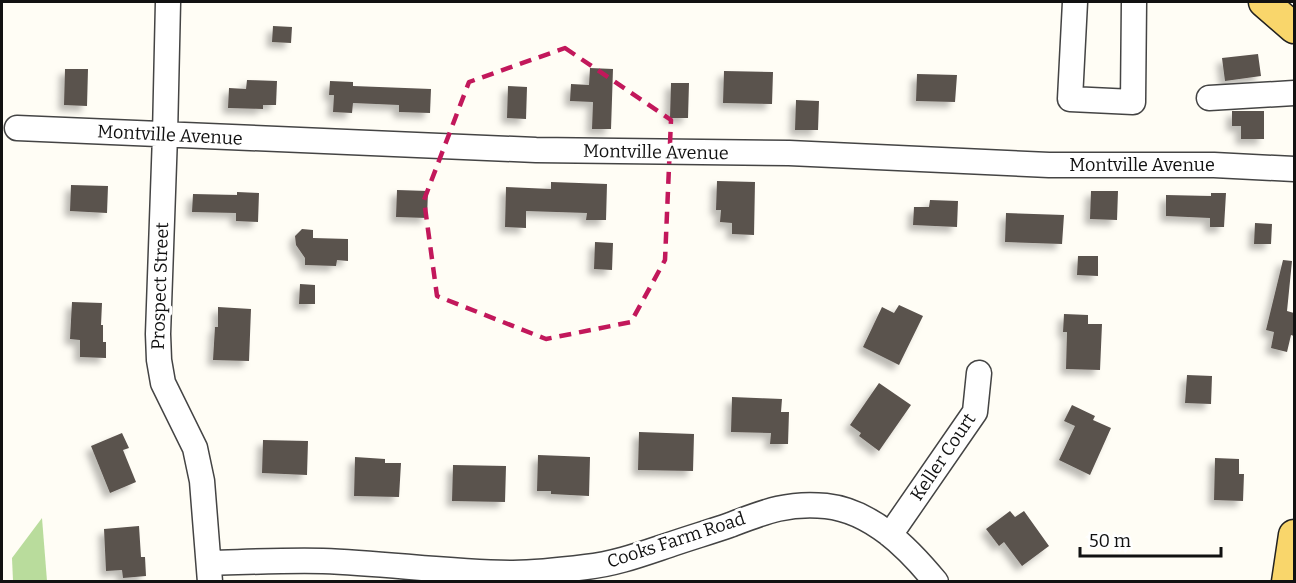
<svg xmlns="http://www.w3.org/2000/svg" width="1296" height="583" font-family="Bitter,serif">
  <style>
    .forest { fill: #b9dc9c }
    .building { fill: #5a524d; filter: url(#shadow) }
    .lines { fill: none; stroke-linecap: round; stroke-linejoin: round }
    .minor-casing { stroke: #444; stroke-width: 27 }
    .major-casing { stroke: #222; stroke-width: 33 }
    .minor { stroke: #fff; stroke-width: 24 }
    .major { stroke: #f9d66b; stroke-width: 30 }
    .marked { fill: none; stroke: #c2185b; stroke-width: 4.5; stroke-dasharray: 12 8; stroke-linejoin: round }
    .labels { text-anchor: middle; stroke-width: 6; stroke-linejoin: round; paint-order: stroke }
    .street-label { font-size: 18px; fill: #111; stroke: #fff }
  </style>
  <defs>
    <filter id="shadow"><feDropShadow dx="-5.5" dy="5.5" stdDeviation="3" flood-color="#0004"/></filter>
  </defs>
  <rect width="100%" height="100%" fill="#fffdf5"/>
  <path class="forest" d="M42,518L47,581H13L12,558Z"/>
  <path class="building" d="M273,26L292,27L291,43L272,42Z
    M1258,54L1261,76L1225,81L1222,58Z
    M590,68L613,69L611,129H592L593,102L570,101L571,84L589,85Z
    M65,69H88L87,106L64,105Z
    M724,71L773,72L772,104L723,103Z
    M917,74L957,75L955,102L916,101Z
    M247,80L277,81L276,105H263V109L228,108L229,88L246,89Z
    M330,81L353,82V86L431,89L430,113L399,112V105L353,103L352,113L333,112L334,95H329Z
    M671,83H689L688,118H670Z
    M508,86L527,87L526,119L507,118Z
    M796,100L819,101L818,130H795Z
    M1232,111H1264V139H1241V126H1232Z
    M717,181L755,182L754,235L732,234V223L720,222L721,210H716Z
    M551,182L607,184L606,220H586L587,213L526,211V228L505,227L506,187L551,189Z
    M71,185L108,186L107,213L70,211Z
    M397,190L428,191L427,218L396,217Z
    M1091,191H1118L1117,220L1090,219Z
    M237,192L259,193L258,222L236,221V213L192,212L193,194L237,195Z
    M1211,193H1226L1224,227H1210V218L1166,216V195L1211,196Z
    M930,200L958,201L957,227L913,225L914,207H929Z
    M1006,213L1064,215L1062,244L1005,242Z
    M1255,223L1272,224L1271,244H1254Z
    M302,229L313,230V238L348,239V261L337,260L336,266L305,265V258L296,245L295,236Z
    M595,242L613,243L612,270L594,269Z
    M1078,256H1098V276L1077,275Z
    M1283,260L1292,261L1287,311L1294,313V336L1291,335L1287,352L1271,348L1274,332L1266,330Z
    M300,284L315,285V304H299Z
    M72,302L102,303L101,325H103V342H106V358L80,357V340L70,339Z
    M899,305L923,316L899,365L863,347L882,307L894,313Z
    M218,307L251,309L249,361L213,360L215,327H218Z
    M1064,314L1088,315V324H1102L1100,370L1066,369L1067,332H1063Z
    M1187,375L1212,376L1211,404L1185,403Z
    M879,383L911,405L879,451L859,436L861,433L850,425Z
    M732,397L782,399L781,412H789L788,444H770L771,433L731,432Z
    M1072,405L1095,416L1093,420L1111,428L1090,475L1059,460L1075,426L1064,421Z
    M639,432L694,434L693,471L638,470Z
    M122,433L129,448L123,450L136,482L110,493L91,446Z
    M263,440L308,441L307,475L262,473Z
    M538,455L590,457L589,496L551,494V491H537Z
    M355,457L385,459V463H401L399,497L354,496Z
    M1215,458L1239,459V474H1244L1243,501L1214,500Z
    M453,465L506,466L505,502L452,501Z
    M1010,511L1015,517L1024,511L1049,546L1022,566L1004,542L999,546L986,529Z
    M139,526L141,557H145L146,576L123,578L122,570L106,571L104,529Z"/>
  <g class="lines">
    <defs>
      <path id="minor" d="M168,2L165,135L158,334L159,360L163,383L195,448L202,481L210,582
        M1075,2L1070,99L1133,102L1134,2
        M1209,98L1294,93
        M17,128L536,150L789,153L1049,165H1214L1294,169
        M890,535L975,412L979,373
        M209,563C247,562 285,560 323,561C386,563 450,573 513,573C538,573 562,570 586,567C615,564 642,554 669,545C689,538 710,532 730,525C764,512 788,502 826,506C872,511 908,548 936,582"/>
      <path id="major" d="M1264,2L1294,28
        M1287,582L1294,535"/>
    </defs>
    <use href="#minor" class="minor-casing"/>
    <use href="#major" class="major-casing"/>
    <use href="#minor" class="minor"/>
    <use href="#major" class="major"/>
  </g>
  <path class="marked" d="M565,48L671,120L665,260L631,322L546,339L437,296L424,200L469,82Z"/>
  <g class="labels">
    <g class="street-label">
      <text transform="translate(170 135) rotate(3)" y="6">Montville Avenue</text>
      <text transform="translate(656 152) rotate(1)" y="6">Montville Avenue</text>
      <text x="1142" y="171">Montville Avenue</text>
      <text transform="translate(160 286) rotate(-88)" y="6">Prospect Street</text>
      <text transform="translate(943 457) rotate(-56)" y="6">Keller Court</text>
      <text transform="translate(676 540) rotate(-18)" y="6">Cooks Farm Road</text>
    </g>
  </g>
  <rect width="1296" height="583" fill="none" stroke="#111111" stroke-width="6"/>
  <path d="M1080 547v9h141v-9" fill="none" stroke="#111111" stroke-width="3"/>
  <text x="1089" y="547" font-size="18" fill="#111111" stroke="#ffffff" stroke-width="4.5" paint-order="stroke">50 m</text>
</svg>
